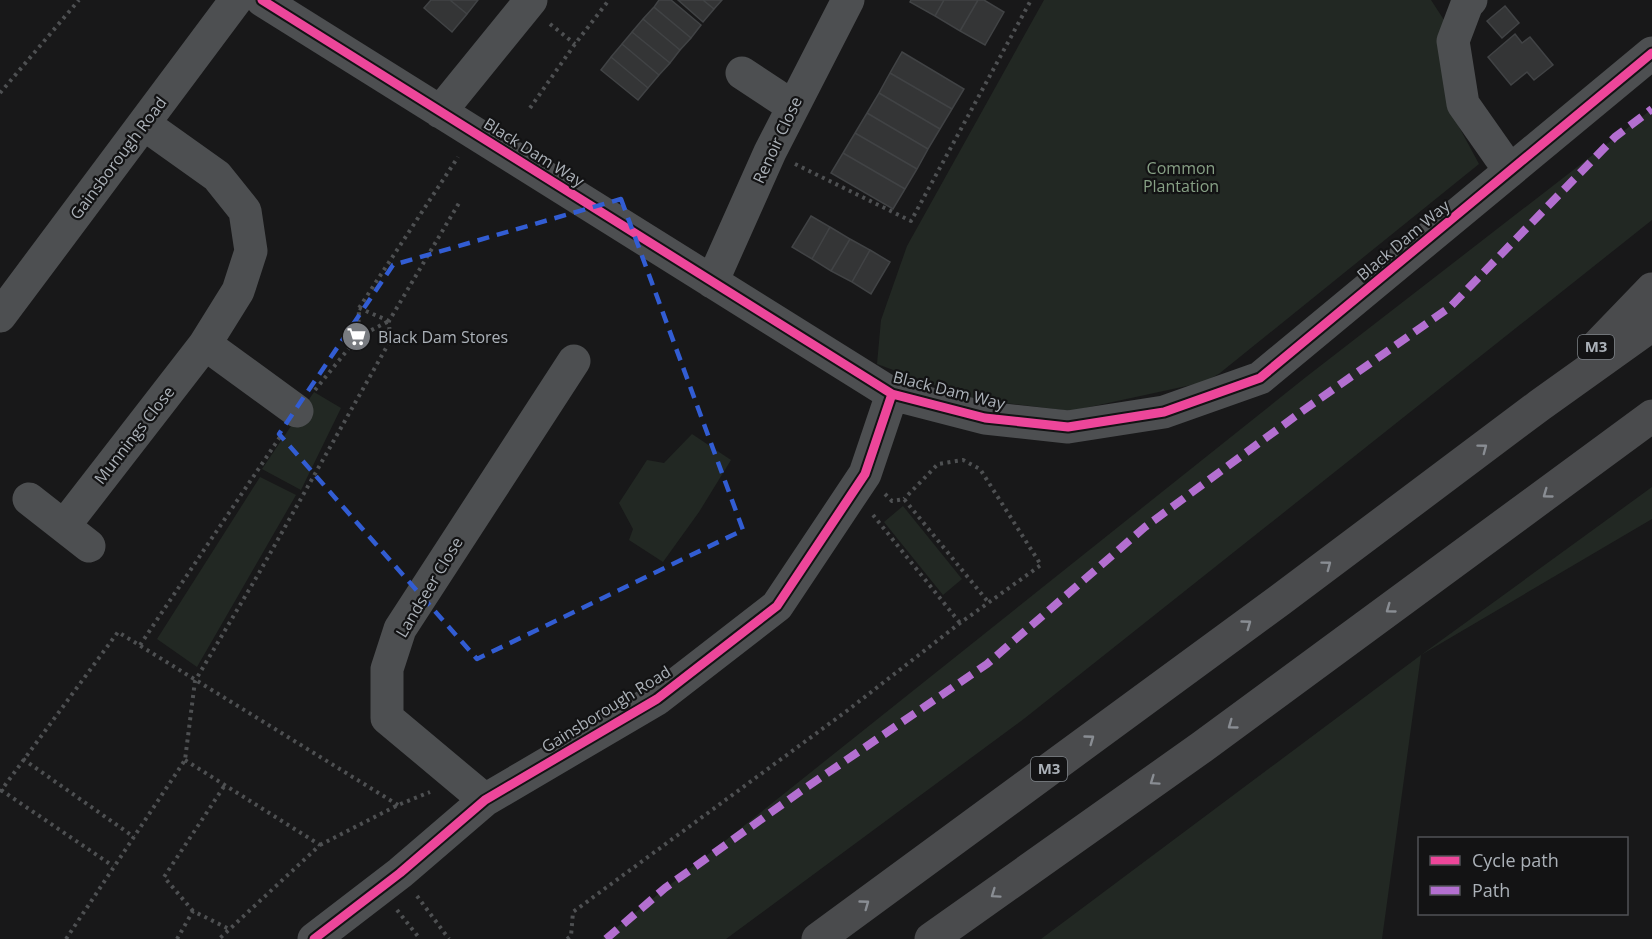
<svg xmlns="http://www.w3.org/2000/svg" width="1652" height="939" font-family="'Open Sans',sans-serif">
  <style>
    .green { fill: #222823 }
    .building { fill: #343536; stroke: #414345; stroke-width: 1.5 }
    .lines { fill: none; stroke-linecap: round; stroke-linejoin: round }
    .path { stroke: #4e5052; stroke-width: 4; stroke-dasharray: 3 4.5; stroke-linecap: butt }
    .minor { stroke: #4d4f51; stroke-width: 33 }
    .highway { stroke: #4a4b4d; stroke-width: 33 }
    .quiet { stroke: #b36fd0; stroke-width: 8; stroke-dasharray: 15 8; stroke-linecap: butt }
    .cycleway-casing { stroke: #131314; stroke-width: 13 }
    .cycleway { stroke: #ed469a; stroke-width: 9 }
    .oneway { stroke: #898d93 }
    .marked { fill: none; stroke: #325dd3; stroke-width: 4.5; stroke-dasharray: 12 8; stroke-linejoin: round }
    .labels { text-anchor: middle; stroke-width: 4.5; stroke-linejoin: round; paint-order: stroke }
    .shield { fill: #131314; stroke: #7d8287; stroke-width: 1.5 }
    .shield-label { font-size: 15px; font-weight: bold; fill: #abb1b8 }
    .street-label { font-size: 16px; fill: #abb1b8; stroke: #131314 }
    .park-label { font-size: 16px; fill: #87a085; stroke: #131314 }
    .poi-label { font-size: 16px; fill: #abb1b8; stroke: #131314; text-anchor: start }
  </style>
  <rect width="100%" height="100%" fill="#181819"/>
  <path class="green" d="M1044,0H1431L1444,20L1451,112L1479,164L1220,373L1205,382L1071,411L972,399L877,364L881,320L907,246Z
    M1652,109V220L1025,718L726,939H602L1306,377Z
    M314,392L341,408L301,490L262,469Z
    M692,434L731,460L699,512L663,562L629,540L633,529L619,503L647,460L664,463Z
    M260,477L296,495L197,667L157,639Z
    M1652,487V519L1421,655L1382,939H1041L1421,655Z
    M903,506L962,579L943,595L884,522Z"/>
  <path class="building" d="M431,0H450L467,14L452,32L424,8Z
    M450,0H478L467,14Z
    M659,0H671L701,25L691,38L654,7Z
    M678,0H703L714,9L703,22Z
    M703,0H722L714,9Z
    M911,0H944L935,16L910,2Z
    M944,0H978L960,31L935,16Z
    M978,0H984L1004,12L985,45L960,31Z
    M1505,6L1519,23L1502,38L1487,21Z
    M654,7L691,38L680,50L643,19Z
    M643,19L680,50L670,63L632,32Z
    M632,32L670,63L659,75L622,44Z
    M1515,34L1522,43L1530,37L1553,65L1534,80L1527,72L1511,85L1488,57Z
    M622,44L659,75L648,88L611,57Z
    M902,52L964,89L952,109L890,73Z
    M611,57L648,88L638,100L601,70Z
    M890,73L952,109L940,129L879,93Z
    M879,93L940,129L928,149L867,113Z
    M867,113L928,149L917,169L855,133Z
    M855,133L917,169L905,189L843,153Z
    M843,153L905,189L893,209L831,173Z
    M811,216L830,227L812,259L792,247Z
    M830,227L850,239L831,271L812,259Z
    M850,239L870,250L852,282L831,271Z
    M870,250L890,262L871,294L852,282Z"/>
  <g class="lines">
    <path class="path" d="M550,24L575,44
      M0,93L79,0
      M530,108L575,44L609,0
      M795,164L911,221L1031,0
      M359,308L389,321
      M358,337L389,321
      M315,390L358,337L359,308L458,157
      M885,494L892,501L904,499L989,603
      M873,515L960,623
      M140,645L282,434
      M23,759L134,837
      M185,760L320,845L219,939
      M1,790L113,866
      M0,792L118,632L398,805
      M320,845L398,805L430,792
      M417,896L449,939
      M397,910L420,939
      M193,911L164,877L225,785
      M66,939L185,760L195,681L259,573L390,341L389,321L459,203
      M177,939L193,911L229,929
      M567,939L571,936L573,912L848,710L960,623L1041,565L980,469L963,460L938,464L904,499"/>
    <path class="minor" d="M262,0L892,394L985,418L1068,427L1164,412L1260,378L1652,53
      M1471,0L1467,4L1453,41L1463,104L1510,171
      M742,73L792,106
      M440,112L531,0
      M712,282L770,152L848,0
      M0,316L236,0
      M205,344L297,411
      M29,499L89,546
      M64,526L205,344L238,291L251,251L245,211L217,176L144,124
      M485,800L387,718V669L400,629L574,361
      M314,939L400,873L485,800L657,699L777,606L865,474L892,394"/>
    <path class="highway" d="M1598,345L1652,289
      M818,939L1280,600L1540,405L1652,325
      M931,939L1202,747L1652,416"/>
    <path class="quiet" d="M606,939L665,888L801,791L987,664L1145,527L1301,412L1450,307L1615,137L1652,109"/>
    <defs>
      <path id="cycleway" d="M262,0L892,394L985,418L1068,427L1164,412L1260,378L1652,53
        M314,939L400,873L485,800L657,699L777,606L865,474L892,394"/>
    </defs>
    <use href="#cycleway" class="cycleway-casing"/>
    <use href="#cycleway" class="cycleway"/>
  </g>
  <defs><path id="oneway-chevron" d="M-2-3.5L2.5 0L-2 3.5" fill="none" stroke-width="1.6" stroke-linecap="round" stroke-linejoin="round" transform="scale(1.5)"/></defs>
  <g class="oneway">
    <use href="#oneway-chevron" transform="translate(1483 448) rotate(-37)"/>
    <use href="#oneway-chevron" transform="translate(1547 494) rotate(144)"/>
    <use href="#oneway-chevron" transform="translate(1327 565) rotate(-37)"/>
    <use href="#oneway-chevron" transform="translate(1390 609) rotate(144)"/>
    <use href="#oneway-chevron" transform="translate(1247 624) rotate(-36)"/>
    <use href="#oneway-chevron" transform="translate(1232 725) rotate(144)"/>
    <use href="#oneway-chevron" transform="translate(1090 739) rotate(-36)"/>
    <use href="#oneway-chevron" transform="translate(1154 781) rotate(145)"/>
    <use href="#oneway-chevron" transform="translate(995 894) rotate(145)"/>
    <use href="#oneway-chevron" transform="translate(865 904) rotate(-36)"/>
  </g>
  <path class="marked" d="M621,199L743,530L477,659L279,434L393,265Z"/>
  <defs>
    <symbol id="supermarket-disc" viewBox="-11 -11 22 22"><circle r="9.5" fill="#787b80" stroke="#131314"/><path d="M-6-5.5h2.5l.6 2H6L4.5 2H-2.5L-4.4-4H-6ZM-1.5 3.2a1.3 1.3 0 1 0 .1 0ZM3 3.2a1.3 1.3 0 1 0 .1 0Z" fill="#fff"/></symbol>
  </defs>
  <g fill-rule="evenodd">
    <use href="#supermarket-disc" x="340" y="320" width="33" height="33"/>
  </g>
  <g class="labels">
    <g class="shield">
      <rect x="1578" y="335" width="36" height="24" rx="4.5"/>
      <rect x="1031" y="757" width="36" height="24" rx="4.5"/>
    </g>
    <g class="shield-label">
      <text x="1596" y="352">M3</text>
      <text x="1049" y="774">M3</text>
    </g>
    <g class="street-label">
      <text transform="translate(777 140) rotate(-65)" y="6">Renoir Close</text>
      <text transform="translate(534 152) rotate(32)" y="6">Black Dam Way</text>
      <text transform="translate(118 158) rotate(-53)" y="6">Gainsborough Road</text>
      <text transform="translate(1403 240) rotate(-40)" y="6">Black Dam Way</text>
      <text transform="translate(949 390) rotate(14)" y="6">Black Dam Way</text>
      <text transform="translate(134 435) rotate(-52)" y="6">Munnings Close</text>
      <text transform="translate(429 587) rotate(-59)" y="6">Landseer Close</text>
      <text transform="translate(606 709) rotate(-32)" y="6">Gainsborough Road</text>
    </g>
    <g class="park-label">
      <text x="1181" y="174">Common<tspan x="1181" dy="18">Plantation</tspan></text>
    </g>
    <g class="poi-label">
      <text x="378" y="343">Black Dam Stores</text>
    </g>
  </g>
  <rect x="1418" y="837" width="210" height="78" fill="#131314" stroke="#505256" stroke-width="1.5"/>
  <rect x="1430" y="856" width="30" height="9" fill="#ed469a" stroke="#505256" stroke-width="1.5"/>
  <text x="1472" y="867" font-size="18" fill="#abb1b8">Cycle path</text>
  <rect x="1430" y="886" width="30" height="9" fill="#b36fd0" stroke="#505256" stroke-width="1.5"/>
  <text x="1472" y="897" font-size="18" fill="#abb1b8">Path</text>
</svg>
